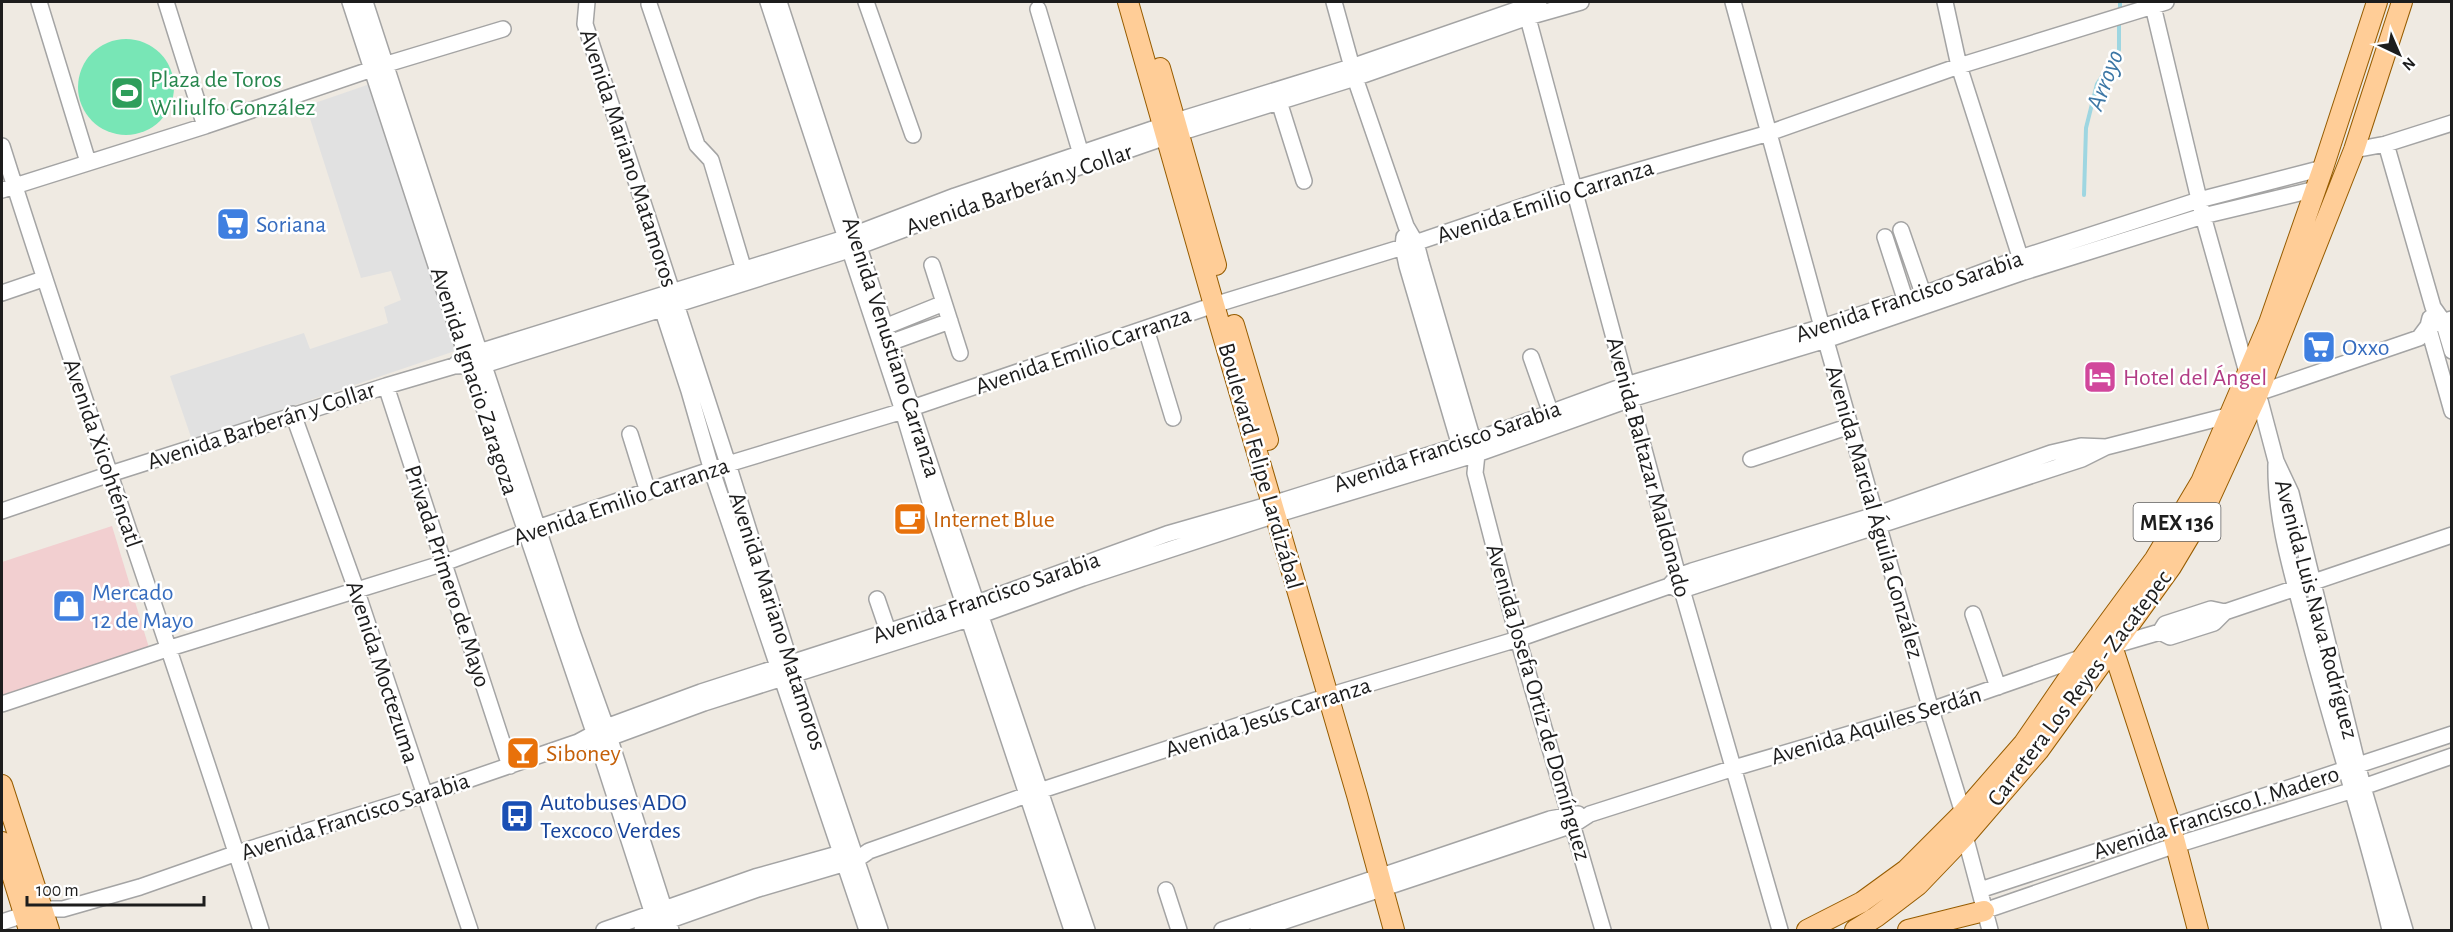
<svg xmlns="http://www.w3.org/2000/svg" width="2453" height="932" font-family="'Alegreya Sans',sans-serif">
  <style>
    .commercial { fill: #f2cfd0 }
    .pitch { fill: #78e6b6 }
    .parking { fill: #e1e1e1 }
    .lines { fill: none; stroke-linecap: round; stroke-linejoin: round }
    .stream { stroke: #9ed6e1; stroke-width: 4 }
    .minor-casing { stroke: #a4a4a4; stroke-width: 18 }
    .major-casing { stroke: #965c00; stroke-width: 22 }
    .minor { stroke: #fff; stroke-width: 15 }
    .major { stroke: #ffcd97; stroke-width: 20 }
    .labels { text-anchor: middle; stroke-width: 5; stroke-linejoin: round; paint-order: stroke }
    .shield { fill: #fff; stroke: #616161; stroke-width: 1.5 }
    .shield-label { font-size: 22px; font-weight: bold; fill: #1d1d1d }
    .leisure-label { font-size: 24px; fill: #27864d; stroke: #fff; text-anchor: start }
    .street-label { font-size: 24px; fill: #1d1d1d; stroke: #fff }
    .shop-label { font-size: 24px; fill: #366cbe; stroke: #fff; text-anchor: start }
    .hotel-label { font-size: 24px; fill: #b23c85; stroke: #fff; text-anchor: start }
    .food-label { font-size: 24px; fill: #c56008; stroke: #fff; text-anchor: start }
    .transit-label { font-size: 24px; fill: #164399; stroke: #fff; text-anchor: start }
    .water-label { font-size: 26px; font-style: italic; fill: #3c77a5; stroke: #fff }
  </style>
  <rect width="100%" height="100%" fill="#efeae2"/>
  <path class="commercial" d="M112,526L150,651L2,696V562Z"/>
  <path class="pitch" d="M78 87a48 48 0 1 1 96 0a48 48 0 1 1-96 0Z"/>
  <path class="parking" d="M370,84L455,351L192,440L170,376L304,333L310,349L388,323L384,307L401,300L391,271L361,278L306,106Z"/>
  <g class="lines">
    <path class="stream" d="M2120,13V2
      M2084,195L2086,128L2097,84L2119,50V20"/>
    <defs>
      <path id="minor" d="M39,2L88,162
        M166,2L205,126
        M350,2L443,287L597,741L658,930
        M365,2L456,281L572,632L606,727L671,930
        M587,2L585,24L728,464L794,675L880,930
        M768,2L903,411L931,505L1072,930
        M779,2L942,501L1087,930
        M866,2L913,135
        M1334,2L1355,78L1406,226L1416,243L1421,262L1477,454L1475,473L1518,639L1603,930
        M1733,2L1822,327L1931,710L1963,813L1965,836L1990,930
        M1945,2L1959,66L2023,266
        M2152,2L2203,216L2248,376
        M649,4L697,145L711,160L746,277
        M1525,7L1678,576L1780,930
        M1038,9L1083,161
        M1276,92L1304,181
        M2386,144L2433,307L2443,321L2452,351
        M2,146C85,409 178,668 261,930
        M2354,150L2386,144L2452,123
        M2,190L205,126L387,64L503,29
        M1901,230L1926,302
        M1404,237L1403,247L1407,266L1462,453
        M1885,237L1908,308
        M932,265L960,353
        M2,293L43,279
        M660,302L689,391L712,471L867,930
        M2430,318L2428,326L2452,411
        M887,326L944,303
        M1146,329L1173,418
        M892,342L950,321
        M1531,357L1550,411
        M454,366L466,356L845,238L955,196L1176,121L1351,67L1539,2
        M386,386L510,766
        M293,414L356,589L470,930
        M630,434L648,492
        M1751,459L1850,426
        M2276,464C2275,518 2292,573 2306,626C2332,728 2366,828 2390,930
        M2,511L110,474L386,386L454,366L484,365L849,250L958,209L1166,137L1355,78L1528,17L1581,2
        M1675,588L1682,590L2082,459L2106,447L2231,415
        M877,599L891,640
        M1973,614L1998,687
        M2160,632L2170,637L2214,623L2225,612L2452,535
        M2112,646L2160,632L2165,624L2211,609L2225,612
        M2,704L167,649L444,563L537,528L728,464L903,411L1214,305L1403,247L1574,189L1769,133L1959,66L2166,2
        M582,742L609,738L704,703L981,615L1083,578L1275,515L1477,454L1631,399L1826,340L2024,272L2203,216L2316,189
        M1166,890L1179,930
        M1980,890L2452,734
        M1984,911L2176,845L2363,787L2452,756
        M2,922L42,909H63L140,887L237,853L424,795L578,742L606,727L701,692L977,603L1167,534L1285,500L1473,441L1626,385L1822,327L1924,294L2020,258L2199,200L2323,168
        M604,930L755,877L852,850
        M642,930L758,889L856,860L869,851L1027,795L1328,696L1518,639L1669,586L1678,576L1692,571L1875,515L2051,453L2081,446L2106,447
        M1222,930L1550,819L1578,814
        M1258,930L1573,825L1590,814L1734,768L1931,710L2086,656
        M2405,930L2363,787L2291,493L2276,461L2258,393L2419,338L2428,326L2452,319"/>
      <path id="major" d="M1128,2L1214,305L1357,795L1394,930
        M1160,68L1216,265
        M1234,325L1268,440
        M2112,646L2171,827L2198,930
        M2,785L49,930
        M2,842L29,930
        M1807,930L1862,902L1906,870L1963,813L2024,743L2083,657L2155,559L2201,482L2269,323L2323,168L2377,2
        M1855,930L1876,917L1918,885L1965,836L2039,750L2171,567L2202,515L2258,393L2354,150L2402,2
        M1908,930L1984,911"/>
    </defs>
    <use href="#minor" class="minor-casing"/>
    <use href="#major" class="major-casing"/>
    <use href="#minor" class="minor"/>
    <use href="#major" class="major"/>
  </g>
  <defs>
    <symbol id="stadium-square" viewBox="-11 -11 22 22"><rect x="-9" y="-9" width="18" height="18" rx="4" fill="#2e9e5b" stroke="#fff"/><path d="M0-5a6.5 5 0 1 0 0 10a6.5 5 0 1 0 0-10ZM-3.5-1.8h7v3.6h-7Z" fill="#fff"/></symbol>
    <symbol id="supermarket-square" viewBox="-11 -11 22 22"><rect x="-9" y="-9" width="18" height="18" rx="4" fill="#3f7fe0" stroke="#fff"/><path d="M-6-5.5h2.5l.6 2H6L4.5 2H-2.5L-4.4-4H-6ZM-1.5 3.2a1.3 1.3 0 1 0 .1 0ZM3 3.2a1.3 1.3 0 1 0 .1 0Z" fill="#fff"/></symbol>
    <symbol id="hotel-square" viewBox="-11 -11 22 22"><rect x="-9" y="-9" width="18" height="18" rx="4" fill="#d1479c" stroke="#fff"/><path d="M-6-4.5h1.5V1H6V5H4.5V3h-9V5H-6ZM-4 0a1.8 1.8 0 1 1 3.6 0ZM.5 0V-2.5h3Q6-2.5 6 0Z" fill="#fff"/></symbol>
    <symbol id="cafe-square" viewBox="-11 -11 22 22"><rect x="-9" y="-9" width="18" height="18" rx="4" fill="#e8710a" stroke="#fff"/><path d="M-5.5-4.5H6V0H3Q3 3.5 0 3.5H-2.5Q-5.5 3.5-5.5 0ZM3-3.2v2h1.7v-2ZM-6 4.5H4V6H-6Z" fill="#fff"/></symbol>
    <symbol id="shop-square" viewBox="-11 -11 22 22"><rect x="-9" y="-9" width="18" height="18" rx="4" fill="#3f7fe0" stroke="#fff"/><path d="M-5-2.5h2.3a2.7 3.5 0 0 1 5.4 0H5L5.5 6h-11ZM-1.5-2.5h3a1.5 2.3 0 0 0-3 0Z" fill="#fff"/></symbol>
    <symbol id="bar-square" viewBox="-11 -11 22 22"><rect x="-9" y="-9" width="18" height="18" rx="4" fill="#e8710a" stroke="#fff"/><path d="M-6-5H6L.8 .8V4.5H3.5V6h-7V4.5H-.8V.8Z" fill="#fff"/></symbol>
    <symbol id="bus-square" viewBox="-11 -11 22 22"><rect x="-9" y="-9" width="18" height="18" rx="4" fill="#1a4fb4" stroke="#fff"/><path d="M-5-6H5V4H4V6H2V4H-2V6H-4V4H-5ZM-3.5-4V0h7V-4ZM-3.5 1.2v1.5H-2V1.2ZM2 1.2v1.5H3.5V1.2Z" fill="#fff"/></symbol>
  </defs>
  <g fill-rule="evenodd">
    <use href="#stadium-square" x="108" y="74" width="38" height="38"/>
    <use href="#supermarket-square" x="214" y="205" width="38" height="38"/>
    <use href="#supermarket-square" x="2300" y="328" width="38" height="38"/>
    <use href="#hotel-square" x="2081" y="358" width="38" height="38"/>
    <use href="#cafe-square" x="891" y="500" width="38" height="38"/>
    <use href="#shop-square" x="50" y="587" width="38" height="38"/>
    <use href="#bar-square" x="504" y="734" width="38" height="38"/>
    <use href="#bus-square" x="498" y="797" width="38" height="38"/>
  </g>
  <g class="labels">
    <rect class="shield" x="2133.5" y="503" width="87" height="38" rx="4.5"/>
    <g class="shield-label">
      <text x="2177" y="530">MEX 136</text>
    </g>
    <g class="leisure-label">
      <text x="150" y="87">Plaza de Toros<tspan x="150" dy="28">Wiliulfo González</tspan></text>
    </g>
    <g class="street-label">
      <text transform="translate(629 158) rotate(72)" y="8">Avenida Mariano Matamoros</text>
      <text transform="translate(1019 189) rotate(-19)" y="8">Avenida Barberán y Collar</text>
      <text transform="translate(1545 201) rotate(-18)" y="8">Avenida Emilio Carranza</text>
      <text transform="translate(1909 296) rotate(-19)" y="8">Avenida Francisco Sarabia</text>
      <text transform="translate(892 347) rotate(72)" y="8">Avenida Venustiano Carranza</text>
      <text transform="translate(1083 350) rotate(-19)" y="8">Avenida Emilio Carranza</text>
      <text transform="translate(475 381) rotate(72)" y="8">Avenida Ignacio Zaragoza</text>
      <text transform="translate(261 425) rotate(-18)" y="8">Avenida Barberán y Collar</text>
      <text transform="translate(1447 446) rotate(-19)" y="8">Avenida Francisco Sarabia</text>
      <text transform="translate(103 453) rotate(71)" y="8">Avenida Xicohténcatl</text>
      <text transform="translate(1261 466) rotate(74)" y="8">Boulevard Felipe Lardizábal</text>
      <text transform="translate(1649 467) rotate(75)" y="8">Avenida Baltazar Maldonado</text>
      <text transform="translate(621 501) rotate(-19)" y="8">Avenida Emilio Carranza</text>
      <text transform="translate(1875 512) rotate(74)" y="8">Avenida Marcial Águila González</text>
      <text transform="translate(448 576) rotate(72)" y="8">Privada Primero de Mayo</text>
      <text transform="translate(986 597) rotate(-19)" y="8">Avenida Francisco Sarabia</text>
      <text transform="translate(2317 609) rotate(75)" y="8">Avenida Luis Nava Rodríguez</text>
      <text transform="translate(778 621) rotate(72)" y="8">Avenida Mariano Matamoros</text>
      <text transform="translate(383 672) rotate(72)" y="8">Avenida Moctezuma</text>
      <text transform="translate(2079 688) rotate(-53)" y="8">Carretera Los Reyes - Zacatepec</text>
      <text transform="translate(1539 702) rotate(74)" y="8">Avenida Josefa Ortiz de Domínguez</text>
      <text transform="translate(1268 717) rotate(-18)" y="8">Avenida Jesús Carranza</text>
      <text transform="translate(1876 725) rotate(-17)" y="8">Avenida Aquiles Serdán</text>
      <text transform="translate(2216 812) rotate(-18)" y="8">Avenida Francisco I. Madero</text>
      <text transform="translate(355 816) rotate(-18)" y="8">Avenida Francisco Sarabia</text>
    </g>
    <g class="shop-label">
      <text x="256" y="232">Soriana</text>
      <text x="2342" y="355">Oxxo</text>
      <text x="92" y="600">Mercado<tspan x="92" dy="28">12 de Mayo</tspan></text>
    </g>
    <g class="hotel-label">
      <text x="2123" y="385">Hotel del Ángel</text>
    </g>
    <g class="food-label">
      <text x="933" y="527">Internet Blue</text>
      <text x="546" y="761">Siboney</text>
    </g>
    <g class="transit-label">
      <text x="540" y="810">Autobuses ADO<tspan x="540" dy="28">Texcoco Verdes</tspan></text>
    </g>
    <g class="water-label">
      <text transform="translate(2104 80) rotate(-69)" y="9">Arroyo</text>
    </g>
  </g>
  <rect width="2453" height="932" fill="none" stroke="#1d1d1d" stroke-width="6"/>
  <g transform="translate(2399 54) rotate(136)" stroke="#ffffff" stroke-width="4.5" paint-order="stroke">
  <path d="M0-4.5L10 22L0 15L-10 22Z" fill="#1d1d1d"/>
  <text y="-9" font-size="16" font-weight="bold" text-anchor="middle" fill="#1d1d1d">N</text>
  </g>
  <path d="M27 896v9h177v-9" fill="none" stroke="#1d1d1d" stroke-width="3"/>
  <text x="36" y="896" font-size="18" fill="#1d1d1d" stroke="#ffffff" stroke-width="4.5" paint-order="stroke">100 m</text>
</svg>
